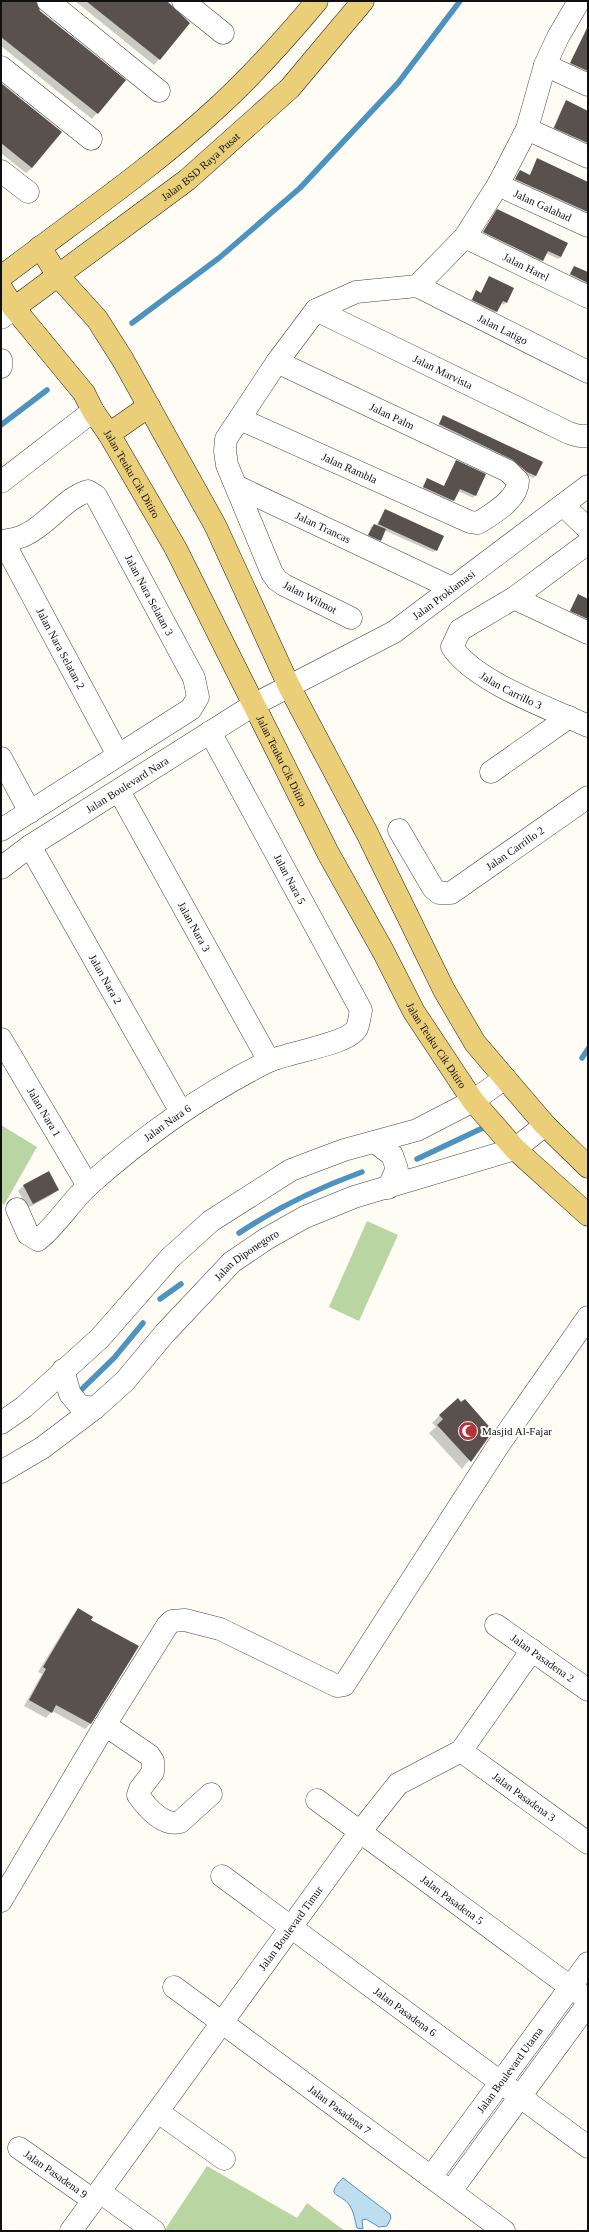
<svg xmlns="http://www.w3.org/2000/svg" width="589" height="2232" font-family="Georgia,serif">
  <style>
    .forest { fill: #b9d5a1 }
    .water { fill: #bedef0; stroke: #4c93c0 }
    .shadow { fill: #0003 }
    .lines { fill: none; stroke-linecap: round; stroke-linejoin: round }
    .stream { stroke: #4c93c0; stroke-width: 5.5 }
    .building { fill: #58514d }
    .minor-casing { stroke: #434343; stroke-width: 23 }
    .major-casing { stroke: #212121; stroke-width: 23 }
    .minor { stroke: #fff; stroke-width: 22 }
    .major { stroke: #eace78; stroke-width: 22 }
    .labels { text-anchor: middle; stroke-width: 4; stroke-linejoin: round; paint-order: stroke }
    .street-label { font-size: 11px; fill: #101010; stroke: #fff }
    .poi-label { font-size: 11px; fill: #101010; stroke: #fff; text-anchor: start }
  </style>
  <rect width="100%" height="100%" fill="#fefcf4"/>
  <path class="forest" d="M1,1125L37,1147L4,1205L1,1202Z
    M367,1221L398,1235L359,1321L329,1307Z
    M207,2166L297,2218L307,2203L345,2231H164Z"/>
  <path class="water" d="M343,2178L390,2214L391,2218L387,2226L379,2227L366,2219L362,2220L363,2229L357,2228C355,2221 354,2212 350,2206C341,2192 323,2198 343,2178Z"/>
  <path class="shadow" d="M1,1H35L39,11L124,80L92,119L1,46Z
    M75,1H165L189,23L154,65Z
    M582,40L588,43V75L569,66Z
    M1,84L32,168L26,173L1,153Z
    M564,104L588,112V147L552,130Z
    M538,160L588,183V216L513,182L520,171L529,176Z
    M495,213L567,243L561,257L558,259L546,253L540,263L481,235Z
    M574,267L588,273V286L568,277Z
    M489,278L506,302L504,305L501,303L494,314L470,302L476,292L480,294Z
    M443,416L542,462L536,476L533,478L524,474L437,427Z
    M457,462L485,475L473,498L458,491L451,503L421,490L428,479L444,487Z
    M385,510L436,550L433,552L384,530L377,542L367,537L371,527L374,525L376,526Z
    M578,595L588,600V623L569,613Z
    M24,1185L57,1190L52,1195L28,1208L18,1191Z
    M440,1415L492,1431L462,1469L429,1433L436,1427L432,1423Z
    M78,1610L90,1620V1724L85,1729L52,1711L46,1718L24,1706L42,1674L38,1672L73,1615Z"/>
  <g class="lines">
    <path class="stream" d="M132,323L219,258L300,188L398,83L460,1
      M1,425L47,390
      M582,1058L588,1049
      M417,1159L489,1125
      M239,1233C278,1207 318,1188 362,1172
      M160,1299L181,1284
      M79,1392L114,1358L143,1323"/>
  </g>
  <path class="building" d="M1,1H36L40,11L126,80L98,114L1,37Z
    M86,1H167L190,23L160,60Z
    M588,26V71L570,63Z
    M1,83L62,132L32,168L1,143Z
    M566,100L588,111V143L554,128Z
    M537,158L588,182V212L515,179L520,170L530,175Z
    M497,209L568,243L561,257L548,251L543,261L483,232Z
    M574,266L588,272V283L570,274Z
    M489,276L514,288L507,303L503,301L497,312L472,300L476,290L481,293Z
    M443,415L543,462L536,476L527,472L513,460L439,424Z
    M456,460L486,474L476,496L460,489L454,501L423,487L427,478L444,486Z
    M385,509L444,536L437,551L378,524Z
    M374,524L386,529L381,541L368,535Z
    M578,594L588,599V619L570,611Z
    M49,1171L59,1190L33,1204L23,1185Z
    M458,1398L461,1402L465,1399L493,1431L471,1462L437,1425L443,1419L439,1415Z
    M78,1608L93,1617L91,1620L139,1646L91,1724L56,1705L52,1713L29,1700L46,1669L43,1667Z"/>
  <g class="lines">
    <defs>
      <g id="minor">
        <path d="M48,1L159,91"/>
        <path d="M183,1L223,33"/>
        <path d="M545,65L588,85"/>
        <path d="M1,67L91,139"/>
        <path d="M527,129L588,157"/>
        <path d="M1,171L28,192"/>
        <path id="s1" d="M498,185L588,226"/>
        <path id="s2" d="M465,237L588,297"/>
        <path id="s3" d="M417,286L588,372"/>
        <path id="s4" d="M316,310L569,433L579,436H588"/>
        <path d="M1,318L14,308"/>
        <path d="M1,360V367"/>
        <path id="s5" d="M240,419L470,522L478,523C493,514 518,499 518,481L508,471L277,362"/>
        <path d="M1,482L93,411"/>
        <path id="s6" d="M238,487L452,588"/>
        <path d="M563,505L588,529"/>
        <path id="s7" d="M1,541C9,540 18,539 25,535C49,524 63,499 88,491L96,496L194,678L198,697L191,709L1,830"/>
        <path id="s8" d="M3,541L118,755"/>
        <path id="s9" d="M588,543L514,598L460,630L452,647C475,682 549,708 588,726"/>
        <path d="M514,598L588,633"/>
        <path d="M351,618L284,585L277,580L272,573L227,465L225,451L226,439L277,362L316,310L356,292L417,286L465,237L498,185L527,129L545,65L558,37L579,1"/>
        <path d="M1,758L30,812"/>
        <path d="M491,772L569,717"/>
        <path id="s10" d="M119,791L269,1061"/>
        <path id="s11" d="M399,830L433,888L439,893H451L588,797"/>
        <path id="s12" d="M30,846L181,1112"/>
        <path id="s13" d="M1,868L30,846L255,704L394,632L588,486"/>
        <path id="s14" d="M1,1039L88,1186"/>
        <path d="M375,1142L392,1155L397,1169L388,1188"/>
        <path id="s15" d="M17,1209L28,1234L38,1240C58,1224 71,1201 90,1184C144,1136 203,1094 267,1062C287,1052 348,1045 357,1028C359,1023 360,1015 361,1010L210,732"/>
        <path d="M63,1370L70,1394L80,1406L95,1408"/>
        <path d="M1,1423L24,1407L100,1338L170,1258L211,1221L291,1170L344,1150L417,1130L473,1101L505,1078"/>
        <path id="s16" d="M1,1472L42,1448L95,1408L125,1381L165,1333L232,1262L266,1239L305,1217L354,1197L515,1149L545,1125"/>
        <path id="s17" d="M496,1625L588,1690"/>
        <path d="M105,1725L149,1755L153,1761V1772L140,1789L138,1795C147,1808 164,1827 180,1822L211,1794"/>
        <path id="s18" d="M461,1751L588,1843"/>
        <path id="s19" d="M317,1800L588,2000"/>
        <path id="s20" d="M222,1876L588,2147"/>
        <path d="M1,1901L105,1725L167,1626L172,1621L185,1620L220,1629L337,1686L344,1685L498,1446L588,1317"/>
        <path id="s21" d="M174,1987L504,2231"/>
        <path d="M158,2112L224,2159"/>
        <path id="s22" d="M19,2148L93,2200"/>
        <path id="s23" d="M431,2177L588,1963"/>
        <path d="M451,2191L588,2004"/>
        <path d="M100,2192L154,2231"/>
        <path id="s24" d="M71,2231L360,1832L398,1784L461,1751L532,1650"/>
      </g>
      <g id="major">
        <path d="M40,247L58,276L97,319L123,360L215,525L289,686L367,833L444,990L475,1043L545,1125L588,1167"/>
        <path d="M1,277C74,221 151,169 218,107C254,74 286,38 317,1"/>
        <path id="s25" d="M1,288L14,308L84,393L93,411L109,434L176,549L328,853L383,951L414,1012L473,1101L515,1149L588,1215"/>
        <path id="s26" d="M14,308L187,180L290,88L363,1"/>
        <path d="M109,434L149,406"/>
      </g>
    </defs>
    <use href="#minor" class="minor-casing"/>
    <use href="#major" class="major-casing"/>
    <use href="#minor" class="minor"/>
    <use href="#major" class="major"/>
  </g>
  <defs>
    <symbol id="mosque-disc" viewBox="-11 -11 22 22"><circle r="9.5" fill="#b3353c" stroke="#fff"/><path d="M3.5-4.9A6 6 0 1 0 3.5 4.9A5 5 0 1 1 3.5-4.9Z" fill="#fff"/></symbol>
  </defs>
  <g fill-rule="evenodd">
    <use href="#mosque-disc" x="457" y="1420" width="22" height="22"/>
  </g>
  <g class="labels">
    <g class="street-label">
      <text dy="4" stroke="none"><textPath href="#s26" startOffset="234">Jalan BSD Raya Pusat</textPath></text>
      <text dy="4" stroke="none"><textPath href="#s1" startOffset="49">Jalan Galahad</textPath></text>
      <text dy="4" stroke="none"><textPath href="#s2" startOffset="68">Jalan Harel</textPath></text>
      <text dy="4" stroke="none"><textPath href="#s3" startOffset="96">Jalan Latigo</textPath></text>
      <text dy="4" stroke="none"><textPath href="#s4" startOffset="141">Jalan Marvista</textPath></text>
      <text transform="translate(392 416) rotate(25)" y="4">Jalan Palm</text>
      <text dy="4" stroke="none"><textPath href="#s5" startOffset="120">Jalan Rambla</textPath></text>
      <text dy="4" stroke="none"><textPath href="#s25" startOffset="228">Jalan Teuku Cik Ditiro</textPath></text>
      <text dy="4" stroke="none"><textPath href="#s6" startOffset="94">Jalan Trancas</textPath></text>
      <text dy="4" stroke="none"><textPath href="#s13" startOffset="521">Jalan Proklamasi</textPath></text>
      <text dy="4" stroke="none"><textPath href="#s7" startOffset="224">Jalan Nara Selatan 3</textPath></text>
      <text transform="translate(310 597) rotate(27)" y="4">Jalan Wilmot</text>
      <text dy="4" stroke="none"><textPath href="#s8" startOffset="122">Jalan Nara Selatan 2</textPath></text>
      <text dy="4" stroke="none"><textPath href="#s9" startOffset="248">Jalan Carrillo 3</textPath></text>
      <text dy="4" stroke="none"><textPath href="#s25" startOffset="552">Jalan Teuku Cik Ditiro</textPath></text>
      <text dy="4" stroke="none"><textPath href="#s13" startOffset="151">Jalan Boulevard Nara</textPath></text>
      <text dy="4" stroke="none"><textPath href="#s11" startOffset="165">Jalan Carrillo 2</textPath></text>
      <text transform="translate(290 879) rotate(62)" y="4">Jalan Nara 5</text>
      <text dy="4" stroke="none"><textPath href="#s10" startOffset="155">Jalan Nara 3</textPath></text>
      <text dy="4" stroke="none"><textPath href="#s12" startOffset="153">Jalan Nara 2</textPath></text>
      <text dy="4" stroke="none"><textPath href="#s25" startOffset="876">Jalan Teuku Cik Ditiro</textPath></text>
      <text dy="4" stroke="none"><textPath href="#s14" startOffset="85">Jalan Nara 1</textPath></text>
      <text dy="4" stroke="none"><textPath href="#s15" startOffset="214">Jalan Nara 6</textPath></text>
      <text dy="4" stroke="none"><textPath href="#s16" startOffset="330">Jalan Diponegoro</textPath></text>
      <text dy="4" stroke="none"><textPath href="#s17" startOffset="57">Jalan Pasadena 2</textPath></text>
      <text dy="4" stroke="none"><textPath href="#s18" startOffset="78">Jalan Pasadena 3</textPath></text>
      <text dy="4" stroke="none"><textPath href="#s19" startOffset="168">Jalan Pasadena 5</textPath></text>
      <text dy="4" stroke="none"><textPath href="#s24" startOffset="374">Jalan Boulevard Timur</textPath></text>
      <text dy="4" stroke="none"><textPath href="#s20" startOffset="228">Jalan Pasadena 6</textPath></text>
      <text dy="4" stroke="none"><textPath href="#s23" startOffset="133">Jalan Boulevard Utama</textPath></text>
      <text dy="4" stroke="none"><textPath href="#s21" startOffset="206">Jalan Pasadena 7</textPath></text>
      <text dy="4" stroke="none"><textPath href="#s22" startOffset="45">Jalan Pasadena 9</textPath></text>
    </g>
    <g class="poi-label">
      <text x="482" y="1435">Masjid Al-Fajar</text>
    </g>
  </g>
  <rect width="589" height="2232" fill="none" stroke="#101010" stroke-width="4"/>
</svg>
